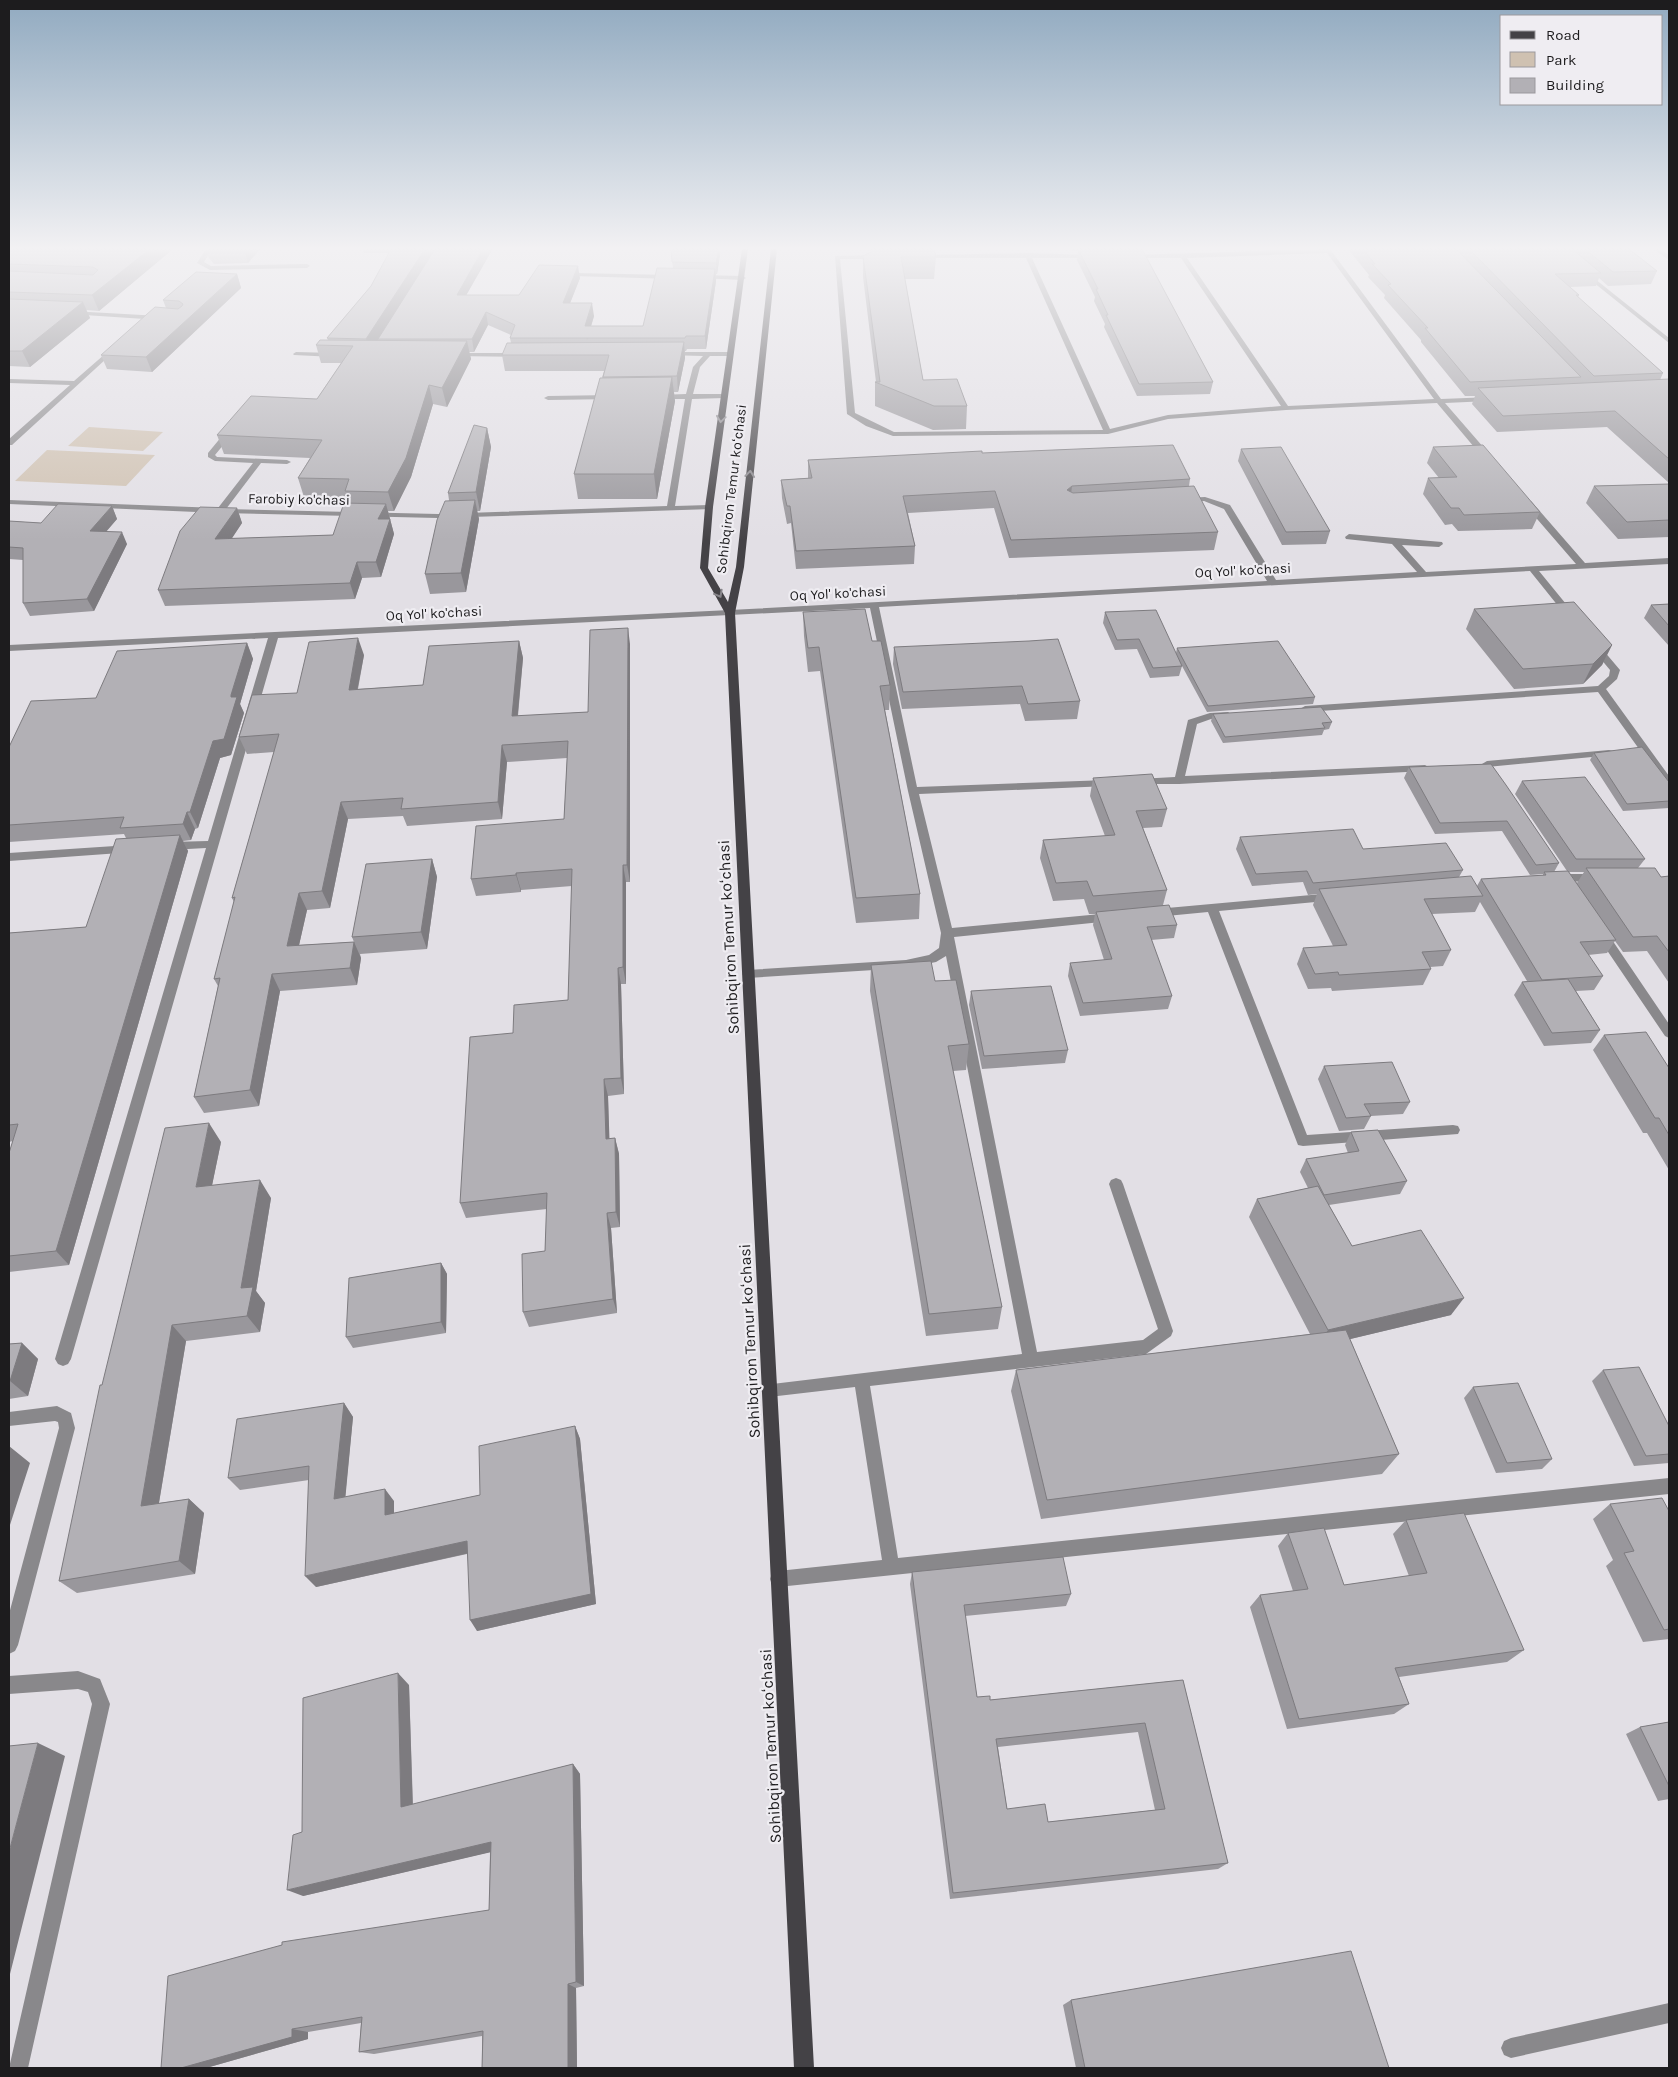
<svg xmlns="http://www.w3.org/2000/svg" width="1678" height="2077" font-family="Karla,sans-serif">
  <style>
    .green { fill: #cfc1b1 }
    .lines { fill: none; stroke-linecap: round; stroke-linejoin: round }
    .minor { fill: #89888b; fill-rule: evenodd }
    .major { fill: #444246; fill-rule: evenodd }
    .wall { fill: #99979c; fill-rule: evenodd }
    .shaded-wall { fill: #7d7b7f }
    .building { fill: #b2b0b5; stroke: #7d7b7f; fill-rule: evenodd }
    .oneway { stroke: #88868b }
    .labels { text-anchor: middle; stroke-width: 4.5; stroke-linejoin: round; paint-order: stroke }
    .far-street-label { font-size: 14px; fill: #1d1c1e; stroke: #efedf2 }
    .street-label { font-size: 16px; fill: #1d1c1e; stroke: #efedf2 }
  </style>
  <rect width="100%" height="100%" fill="#e2dfe5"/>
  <path class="green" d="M89,427L163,432L143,451L68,446Z
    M47,450L155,455L126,486L15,481Z"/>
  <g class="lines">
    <path class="minor" d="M206,249H212L204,262L211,266L307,264L310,266L307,268L210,270L197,263Z
      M1330,249L1441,399L1492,397L1493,399L1489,401L1445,403L1491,456V460H1485L1437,403L1286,410L1168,419L1108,434L893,436L866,426L847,414L835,256L879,255L882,257L879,259H840L855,413L894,432L1103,430L1026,258H919L917,255L1028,253L1096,255L1094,258H1032L1110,429L1168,415L1281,406L1181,258H1129L1127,255ZM1327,253L1434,399L1288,406L1187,258Z
      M1653,249H1660L1669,255V260Z
      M1585,271L1669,338V343L1583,274V272Z
      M575,273L673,275L676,277L673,279L573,276L572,275Z
      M700,275L743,276L746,278L743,280L698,278V276Z
      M71,311L160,316L163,318L160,320L69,314V312Z
      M113,347L118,348L12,445H9V439L70,385L9,383V379L74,381Z
      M296,352L335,353L338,355L335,357L294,355L293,354Z
      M667,352H730L733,354L730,356H710L700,367L693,394H724L728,396L724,398L692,399L675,506L709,505L713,507L712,509L438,518L220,513L9,504V500L218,508L253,463L215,461L208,457V453L227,430H230L234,432L215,455L217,457L287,460L291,462L287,464L261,463L226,509L438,514L667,506L685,399H659L655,397L659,395L686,394L693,367L703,356L665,355L664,354Z
      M455,353H520L523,355L520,357L453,356L452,355Z
      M611,395H614V399L548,400L544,398L548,396Z
      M1205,497L1230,505L1276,580L1417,572L1392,544L1346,539L1345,537L1349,534L1442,542L1443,544L1439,547L1402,545L1426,572L1576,564L1525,505V501H1531L1585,563L1669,558V564L1539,571L1575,615L1570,618L1567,617L1530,571L879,607L917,787L1108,780L1113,783L1108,786L919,794L952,928L1111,913L1117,917L1111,921L954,937L1037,1352L1143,1340L1158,1329L1109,1184L1111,1180L1116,1178L1121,1180L1123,1184L1173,1331L1171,1336L1146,1354L870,1386L898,1558L1669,1478V1494L778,1587L772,1585L770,1579L772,1573L778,1571L882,1560L855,1387L769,1397L764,1395L761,1390L764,1385L1022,1354L946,956L936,962L906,968L748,978L742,974L748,970L906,960L929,955L939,948L941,933L908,791L870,608L278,638L71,1359L68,1364L63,1366L58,1364L55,1359L206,848L170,850L165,846L170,842L208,841L268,638L9,651V645L730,610L1267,581L1224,509L1204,501L1184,502L1180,500L1184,498Z
      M1595,643L1598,644L1620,670L1617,679L1606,689L1669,776V786L1665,785L1598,692L1305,712L1300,709L1305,706L1598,686L1609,676L1610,670L1590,646Z
      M1228,712L1233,715L1231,717L1211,719L1197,724L1185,776L1425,765L1430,768L1425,771L1179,784H1134L1133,782L1138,779L1175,777L1188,720L1210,713Z
      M1609,750L1613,751V755L1487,767L1482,764L1487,761Z
      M130,845L134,846L135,849L134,852L9,861V853Z
      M1557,874H1597L1603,878L1597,882L1553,881L1551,878L1553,875Z
      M1333,893L1339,897L1337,900L1219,911L1307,1135L1453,1125L1458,1126L1460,1130L1458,1134L1303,1146L1298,1145L1208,912L1156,917L1150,913L1156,909Z
      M1602,930L1606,931L1669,1024V1038L1665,1036L1598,937L1596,934L1598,931Z
      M57,1406L71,1413L75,1428L18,1645L15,1651L9,1654V1614L59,1428L58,1422L55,1421L9,1426V1412Z
      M78,1671L100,1679L110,1704L28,2068H9L92,1704L88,1692L78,1689L9,1694V1676Z
      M1669,2003V2023L1511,2058L1504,2055L1501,2048L1504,2041L1511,2038Z"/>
    <path class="major" d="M742,249H748L713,507L708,568L728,602L736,567L771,249H777L744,567L735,613L814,2068H794L725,613L700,568L705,507Z"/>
  </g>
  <path class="wall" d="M9,249H173L99,311L86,310L90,318L30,367L9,366Z
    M206,249H260L248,263L214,264L209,258Z
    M363,249H495L492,250L466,295H519L580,278L570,303L594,316L591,326H643L673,268L671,249H719L720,255L717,274H716V281L706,349H687L686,351H685V358L678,392H674L675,401L657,499H578L574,474L604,371H505L502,355L511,343L510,338L511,335L488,325L474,352H469L471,359L447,407L433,404L411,477L394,511H388L394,534L381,577L362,578L355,599L165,606L158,590L237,508L242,523L231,539L333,535L349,503L347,498L304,497L298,478L310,458L224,454L217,435L317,399L341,363H321L316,345L328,340L327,338L371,286L389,253H364Z
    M870,249H934L936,257L934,279H905L923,380L967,406L966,429L933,430L875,406V382H876L863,277V256L871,253Z
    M1072,249H1142L1213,382L1210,394L1137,396L1104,327L1105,324L1094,301L1095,297L1077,260L1078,251H1073Z
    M1348,249H1629L1657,271L1651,284L1608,286L1599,278L1596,286L1570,287L1579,295L1578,297L1663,373L1660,380L1669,379V483L1607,427L1497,432L1472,404L1475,396H1465L1421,342V340L1384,298L1385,295L1368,277L1369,275Z
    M237,274L241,288L152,372L107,369L101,355L166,308L163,300Z
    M487,428L491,447L480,511H477L479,519L466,592L430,594L425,574L449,500L448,493Z
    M1433,447L1540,512L1532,529L1458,531L1452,524L1445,525L1423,494L1428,478H1439L1427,463Z
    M1241,449L1330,531L1326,544L1282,545L1238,461Z
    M982,453L1190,479L1189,486L1218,532L1214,550L1009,558L994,508L908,513L915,546L914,564L796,569L791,523L787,524L782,498L781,480L808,478V460Z
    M1669,484V537L1618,539L1586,503L1594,486Z
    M112,506L117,519L106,532L127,544L94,611L30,616L23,603V560L9,559V521L41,523Z
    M1669,604V646L1644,618L1651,605Z
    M1474,609L1612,645L1602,665L1583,684L1514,689L1466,629Z
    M803,612L872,641L890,685L889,710H885L920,894L919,919L856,923L820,671L808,672L804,636Z
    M1105,612L1176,653L1177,648L1315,697L1313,704L1207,712L1182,666L1179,676L1150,678L1137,649L1115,650L1103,623Z
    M519,641L523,658L518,716L588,712L630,644V882H626V984H621L624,1094L608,1096L609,1139L615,1138L619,1154L620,1227L611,1228L617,1313L529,1327L523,1312L545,1251L547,1209L466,1218L460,1203L513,1033L568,1000L572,886L521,890V892L476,896L471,879L564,819L567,758L507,762L502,819L407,826L403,816L348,819L330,908L307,910L299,945L354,942L352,937L432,859L437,877L427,949L360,954L361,958L357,985L280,991L259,1106L204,1113L194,1097L218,986L214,979L234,902L232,898L274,752L247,754L239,737L297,693L364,655L358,689L423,685Z
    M247,643L253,659L240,704L244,713L231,755L220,758L198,828L195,829L191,840L183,841L188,851L69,1265L9,1272V1153L13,1141L9,1142V933L86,927L126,838L124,834L9,842V747L96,698Z
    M894,647L1080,701L1077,719L1025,721L1020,704L902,709L893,664Z
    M1213,714L1332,722L1329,729L1324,730L1322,735L1223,743L1211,721Z
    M1594,753L1669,782V808L1623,811L1590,760Z
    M1491,764L1559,863L1554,872L1567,871L1515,794L1522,781L1645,859L1638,868L1661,877L1669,876V983L1647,951L1623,952L1615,941L1607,953L1588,955L1603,976L1594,990L1576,991L1600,1030L1591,1043L1544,1046L1514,995L1522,982L1527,981L1480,902L1475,912L1432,914L1451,950L1443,966L1430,967L1431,969L1423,985L1332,991L1331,988L1308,989L1297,964L1303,948L1333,946L1313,905L1317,894L1308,895L1303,882L1252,886L1236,849L1240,837L1363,849L1463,870L1459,877L1477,886L1481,879L1543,875V874L1530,875L1502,831L1435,834L1404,778L1409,767ZM1569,872H1584L1577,883Z
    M1093,778L1167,809L1162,827L1143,828L1167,890L1163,905L1177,925L1174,938L1151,940L1172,996L1168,1009L1080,1016L1068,976L1070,963L1104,960L1093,925L1095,914H1089L1084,899L1053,901L1040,858L1043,840L1105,836L1090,796Z
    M871,965L935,981L969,1044L966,1070L953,1071L1002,1307L998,1329L926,1336L870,991Z
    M971,991L1068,1050L1065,1063L982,1069L969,1005Z
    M1604,1035L1669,1068V1170L1647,1133H1643L1593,1050Z
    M1324,1066L1410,1102L1403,1114L1371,1116L1364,1129L1339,1131L1318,1079Z
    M1351,1132L1407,1181L1400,1194L1329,1205L1352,1246L1451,1315L1350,1339L1399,1454L1382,1474L1041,1519L1011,1391L1016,1370L1310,1334L1249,1217L1257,1199L1308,1188L1300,1172L1306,1159L1348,1153L1345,1145Z
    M221,1142L212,1185L271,1198L256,1291L265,1303L260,1332L186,1341L159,1503L189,1499L204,1513L195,1574L77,1593L59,1581L102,1385Z
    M441,1263L447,1274L446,1333L353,1348L346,1337Z
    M22,1343L38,1359L28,1396L9,1399V1344Z
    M1603,1370L1669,1426V1463L1634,1466L1592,1381Z
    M1473,1387L1552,1459L1542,1469L1496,1473L1464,1398Z
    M344,1403L353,1417L345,1497L394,1501V1513L480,1495L575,1426L580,1439L596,1604L477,1631L467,1554L316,1587L309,1480L240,1490L228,1478Z
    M1610,1504L1669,1511V1639L1643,1642L1606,1566L1613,1560L1593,1519Z
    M1406,1520L1524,1650L1507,1662L1399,1677L1409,1704L1394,1714L1287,1729L1250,1607L1260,1595L1293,1591L1278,1546L1288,1533L1344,1585L1409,1576L1393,1534Z
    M912,1572L1071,1594L1066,1606L965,1616L977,1697L990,1700L1183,1680L1228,1863L1218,1869L950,1899L910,1584ZM1138,1732L1155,1810L1048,1822L1007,1809L998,1747Z
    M409,1685L413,1805L573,1764L580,1774L584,1986L576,1988L577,2068H482V2036L374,2054L359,2052L361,2023L308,2032V2039L206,2068H161L489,1910L490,1852L303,1896L302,1832Z
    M1669,1722V1799L1658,1801L1626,1734L1640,1727Z
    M1071,2000L1389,2068H1076L1063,2005Z"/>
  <path class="shaded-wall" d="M150,249H173L99,311L92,295Z
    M244,249H260L248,263Z
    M425,249H436L370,352L366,339Z
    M483,249L492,250L459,308L457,295Z
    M719,249L720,255L717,274L716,263Z
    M578,266L580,278L565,316L563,303Z
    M715,269L716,281L706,349L705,336Z
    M237,274L241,288L152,372L146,357Z
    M83,302L90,318L30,367L22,351Z
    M592,303L594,316L587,340L585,326Z
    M486,312L488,325L474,352L472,339Z
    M467,341L471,359L447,407L442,388Z
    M684,342L685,358L678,392L677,376Z
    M672,377L675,401L657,499L654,474Z
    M429,385L433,404L411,477L394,511L388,492Z
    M487,428L491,447L480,511L476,492Z
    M1072,486L1070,503L1067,490Z
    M475,500L479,519L466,592L461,573Z
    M386,504L394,534L381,577L376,562L378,519Z
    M112,506L117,519L96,543L90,531Z
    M237,508L242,523L221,555L215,539Z
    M122,532L127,544L94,611L87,599Z
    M357,562L362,578L355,599L350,583Z
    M628,628L630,644V882L627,865Z
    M358,638L364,655L354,707L349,690Z
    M519,641L523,658L516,733L512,716Z
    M247,643L253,659L240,704L244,713L231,755L220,758L198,828L190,812L213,741L231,697V695Z
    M1612,645L1602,665L1583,684L1593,664Z
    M502,745L507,762L502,819L498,802Z
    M341,802L348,819L330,908L322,891Z
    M187,812L195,829L191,840L183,824Z
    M180,835L188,851L69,1265L56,1251Z
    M432,859L437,877L427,949L421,932Z
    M623,865L626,882V984L623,967Z
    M516,873L521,890V892L516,875Z
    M299,893L307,910L295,963L287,946Z
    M354,942L361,958L357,985L350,968Z
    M618,968L621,984L624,1094L621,1078Z
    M272,974L280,991L259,1106L250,1090Z
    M604,1079L608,1096L610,1155L606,1139Z
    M209,1123L221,1142L208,1205L196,1187Z
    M615,1138L619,1154L620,1227L616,1212Z
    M260,1180L271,1198L256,1291L265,1303L260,1332L247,1316L241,1288Z
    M607,1213L611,1228L617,1313L613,1299Z
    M441,1263L447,1274L446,1333L441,1322Z
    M1464,1298L1451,1315L1317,1347L1328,1330Z
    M172,1325L186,1341L156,1520L141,1506Z
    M22,1343L38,1359L28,1396L10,1381Z
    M344,1403L353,1417L344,1512L334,1499Z
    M575,1426L580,1439L596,1604L477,1631L470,1620Z
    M9,1446L30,1463L9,1528Z
    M385,1489L394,1501V1527L385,1515Z
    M189,1499L204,1513L195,1574L179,1561Z
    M467,1541L474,1552L316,1587L305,1576Z
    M398,1673L409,1685L413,1816L401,1807Z
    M38,1743L65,1756L9,1978V1852Z
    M573,1764L580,1774L584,1986L576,1982Z
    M491,1842L500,1850L303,1896L287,1890Z
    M568,1984L576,1988L577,2068H568Z
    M292,2029L308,2032V2039L206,2068H181Z"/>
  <path class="building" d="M9,249H150L92,295L9,292V271L93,275L98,270L93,267L9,264Z
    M391,249H425L366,339L327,338L371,286Z
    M435,249H483L457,295H519L539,265L578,266L563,303H592L585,326H643L657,268L715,269L705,336H686L685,338H510L515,325L486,312L472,339H378Z
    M671,249H719L716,263L672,262Z
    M873,249H934L936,257H901L923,380L957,379L967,406H934L875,382H880L863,256L873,251Z
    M1078,249H1142L1213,382L1139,384L1106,315H1108L1096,289H1098Z
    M1363,249H1456L1581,377L1470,382L1425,328H1428L1388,285L1391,284L1372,264H1375Z
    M1469,249H1572L1601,273L1555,274L1579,295H1576L1663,373L1594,376Z
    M1585,249H1629L1657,271L1613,272Z
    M196,272L237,274L146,357L101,355L155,307L178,309L182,306L183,304L179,301L163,300Z
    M9,299L83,302L22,351H9Z
    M320,340L467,341L442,388L429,385L406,458L388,492L345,491L349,479L298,478L322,440L217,435L251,396L317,399L353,346L316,345Z
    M684,342L677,376L603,377L609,355H502L507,343Z
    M672,377L654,474H574L600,378Z
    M1669,379V459L1615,411L1503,416L1478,388Z
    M474,425L487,428L476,492L448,493Z
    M1173,445L1190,479L1072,486L1067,490L1073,493L1194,486L1218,532L1011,540L995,491L903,496L915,546L796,551L790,506H787L781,480L812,478L808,460L982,451V453Z
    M1483,445L1540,512L1464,515L1459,508H1451L1428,478L1457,477L1433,447Z
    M1281,447L1330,531L1286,532L1241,449Z
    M1669,484V520L1627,522L1594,486Z
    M475,500L461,573L425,574L437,520L445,501Z
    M344,503L386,504L378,519H390L376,562H357L350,583L158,590L180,531L200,507L237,508L215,539L333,535Z
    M58,504L112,506L90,531L122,532L87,599L23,603V548L9,547V521L41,523Z
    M1574,602L1612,645L1593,664L1523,669L1474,609Z
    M1669,604V626L1651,605Z
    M865,609L872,641H881L890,685L880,686L920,894L856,898L819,647L808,648L803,612Z
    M1156,610L1182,666L1153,668L1139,639L1117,640L1105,612Z
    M628,628L627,865H623V967L618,968L621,1078L604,1079L606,1139L615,1138L616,1212L607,1213L613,1299L523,1312L522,1254L545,1251L547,1193L460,1203L470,1037L513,1033L514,1005L568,1000L572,869L516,873V875L471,879L476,826L564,819L568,741L502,745L498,802L401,809L403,798L341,802L322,891L299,893L287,946L354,942L350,968L272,974L250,1090L194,1097L220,978L214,979L235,897L232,898L279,734L239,737L252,695L297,693L309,642L358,638L349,690L423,685L429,646L519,641L512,716L588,712L590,630Z
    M1058,639L1080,701L1028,704L1022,686L903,692L894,647L1029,641Z
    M1278,641L1315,697L1208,706L1177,648Z
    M247,643L231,695V697H237L224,739L213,741L190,812H187L183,824L120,828L124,817L9,825V747L31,701L96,698L117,651Z
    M1321,707L1332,722L1322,723L1325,728L1225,737L1213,714Z
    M1642,747L1669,782V801L1627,804L1594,753Z
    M1491,764L1506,785L1559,863L1536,865L1507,821L1440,823L1409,767Z
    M1152,774L1167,809L1136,811L1167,890L1093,896L1087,881L1056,883L1043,840L1115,835L1093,778Z
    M1585,777L1645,859H1576L1522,781Z
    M1353,829L1363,849L1446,843L1463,870L1313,883L1307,871L1256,874L1240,837Z
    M180,835L56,1251L9,1256V1153L18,1124L9,1125V933L86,927L116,839Z
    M432,859L421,932L352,937L366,864Z
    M1586,868H1655L1661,877L1669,876V952L1657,936L1633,937Z
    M1568,871L1616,940L1580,942L1603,976L1542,980L1481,879L1546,875L1544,872Z
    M1471,876L1483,896L1424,899L1451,950L1422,952L1431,969L1339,975L1338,972L1315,974L1303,948L1347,945L1319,889Z
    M1169,905L1177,925L1147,927L1172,996L1083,1003L1070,963L1112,959L1096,912Z
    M931,961L935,981L956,980L969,1044L948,1046L1002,1307L929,1314L871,965Z
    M1568,979L1600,1030L1552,1033L1522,982Z
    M1051,986L1068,1050L984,1056L971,991Z
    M1646,1032L1669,1068V1135L1659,1118H1655L1604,1035Z
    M1392,1062L1410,1102L1364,1104L1371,1116L1346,1118L1324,1066Z
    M209,1123L196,1187L260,1180L241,1288L253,1287L247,1316L172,1325L141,1506L189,1499L179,1561L59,1581L100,1385H102L165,1128Z
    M1378,1130L1407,1181L1324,1195L1306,1159L1359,1151L1351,1132Z
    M1318,1186L1352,1246L1421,1230L1464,1298L1328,1330L1257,1199Z
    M441,1263V1322L346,1337L349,1278Z
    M1346,1330L1399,1454L1047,1500L1016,1370Z
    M22,1343L10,1381H9V1344Z
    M1639,1367L1669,1426V1454L1646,1456L1603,1370Z
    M1518,1383L1552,1459L1507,1463L1473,1387Z
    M344,1403L334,1499L385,1489V1515L480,1495L479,1446L575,1426L591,1594L470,1620L467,1541L305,1576L309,1466L228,1478L237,1419Z
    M1662,1498L1669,1511V1629L1664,1630L1624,1553L1634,1551L1610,1504Z
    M1464,1513L1524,1650L1395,1668L1409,1704L1299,1719L1260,1595L1308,1589L1288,1533L1324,1528L1344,1585L1427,1573L1406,1520Z
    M1063,1557L1071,1594L964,1605L977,1697L990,1696V1700L1183,1680L1228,1863L953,1893L912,1572ZM1145,1723L1165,1809L1048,1822L1045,1804L1007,1809L996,1739Z
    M398,1673L401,1807L573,1764L576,1982L568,1984V2068H482L483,2031L359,2052L362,2017L292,2029V2037L181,2068H161L168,1976L282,1945V1942L489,1910L491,1842L287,1890L293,1835L302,1832L303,1698Z
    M1669,1722V1786L1640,1727Z
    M38,1743L9,1852V1746Z
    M1351,1951L1389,2068H1085L1071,2000Z"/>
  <defs><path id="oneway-chevron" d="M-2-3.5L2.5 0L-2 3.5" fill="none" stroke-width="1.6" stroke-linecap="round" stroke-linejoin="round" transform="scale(1.25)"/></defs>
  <g class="oneway">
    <use href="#oneway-chevron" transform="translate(721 419) rotate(98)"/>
    <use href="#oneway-chevron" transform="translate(750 474) rotate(-84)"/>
    <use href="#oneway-chevron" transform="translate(719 594) rotate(61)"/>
  </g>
  <linearGradient id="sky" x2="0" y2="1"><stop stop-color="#91aac0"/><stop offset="0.46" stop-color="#f2f1f3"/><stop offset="1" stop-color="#f2f1f3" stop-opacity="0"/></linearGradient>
  <rect width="1678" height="540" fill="url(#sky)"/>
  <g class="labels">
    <g class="far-street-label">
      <text transform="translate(731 489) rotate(-83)" y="5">Sohibqiron Temur koʻchasi</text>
      <text transform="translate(299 499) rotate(1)" y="5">Farobiy ko'chasi</text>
      <text transform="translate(1243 570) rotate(-3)" y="5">Oq Yol' ko'chasi</text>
      <text transform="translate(838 593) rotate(-3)" y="5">Oq Yol' ko'chasi</text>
      <text transform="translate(434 613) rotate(-3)" y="5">Oq Yol' ko'chasi</text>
    </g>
    <g class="street-label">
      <text transform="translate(728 937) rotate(-93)" y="6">Sohibqiron Temur koʻchasi</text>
      <text transform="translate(749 1341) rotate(-93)" y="6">Sohibqiron Temur koʻchasi</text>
      <text transform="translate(770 1746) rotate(-93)" y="6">Sohibqiron Temur koʻchasi</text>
    </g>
  </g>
  <rect width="1678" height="2077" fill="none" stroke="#1d1c1e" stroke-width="20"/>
  <rect x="1500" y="15" width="162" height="90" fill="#efedf2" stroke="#9b999d"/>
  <rect x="1510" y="31" width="25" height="8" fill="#444246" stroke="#9b999d"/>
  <text x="1546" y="40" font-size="15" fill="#1d1c1e">Road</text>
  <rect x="1510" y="52" width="25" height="15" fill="#cfc1b1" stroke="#9b999d"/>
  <text x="1546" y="65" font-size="15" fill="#1d1c1e">Park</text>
  <rect x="1510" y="78" width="25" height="15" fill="#b2b0b5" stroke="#9b999d"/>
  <text x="1546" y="90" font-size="15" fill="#1d1c1e">Building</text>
</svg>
